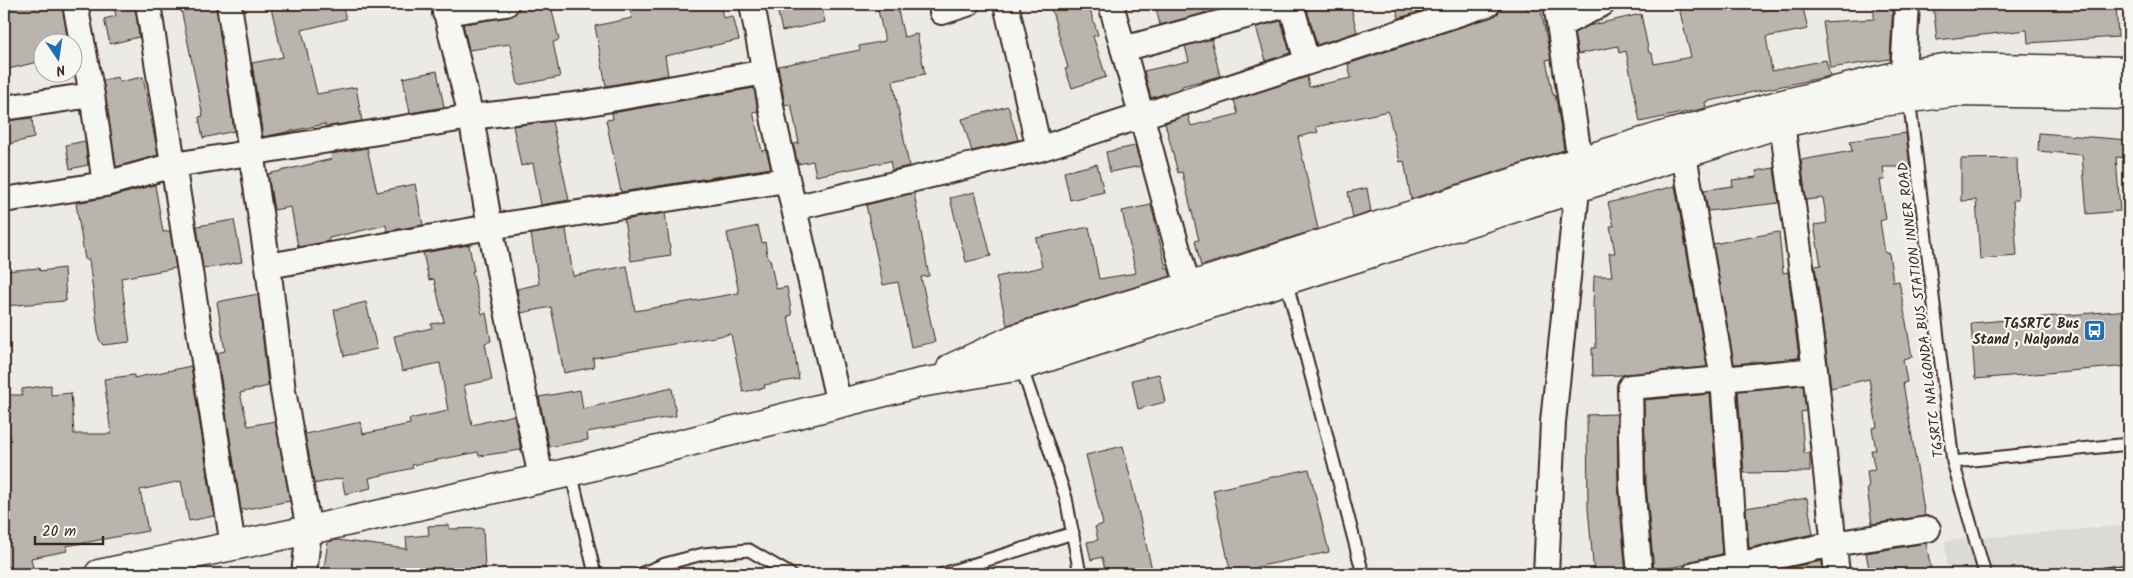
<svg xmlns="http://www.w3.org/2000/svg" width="2133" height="578" font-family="Kalam,sans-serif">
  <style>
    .built { fill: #dcdad4 }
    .building { fill: #bab4ae; stroke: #3b2a1e }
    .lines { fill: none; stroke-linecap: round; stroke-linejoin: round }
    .lane-casing { stroke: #3b2a1e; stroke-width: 15 }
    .street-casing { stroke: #3b2a1e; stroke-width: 28 }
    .secondary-casing { stroke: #3b2a1e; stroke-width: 31 }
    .lane { stroke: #f6f6f2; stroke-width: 11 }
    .street { stroke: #f6f6f2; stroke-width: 24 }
    .secondary { stroke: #f6f6f2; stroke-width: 28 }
    .labels { text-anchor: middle; stroke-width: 4.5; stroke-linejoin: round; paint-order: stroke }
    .street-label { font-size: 14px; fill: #3b2a1e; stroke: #f6f6f2 }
    .poi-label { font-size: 14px; font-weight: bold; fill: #3b2a1e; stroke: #f6f6f2; text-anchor: end }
  </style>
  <rect width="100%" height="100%" fill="#ebeae5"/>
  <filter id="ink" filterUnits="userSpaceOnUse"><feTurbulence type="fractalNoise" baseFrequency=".02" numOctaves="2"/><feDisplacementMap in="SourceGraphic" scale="10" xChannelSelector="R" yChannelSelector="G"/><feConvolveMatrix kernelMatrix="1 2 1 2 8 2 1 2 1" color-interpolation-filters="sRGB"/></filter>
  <g filter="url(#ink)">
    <path class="built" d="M2129,525V574H1947L1945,541Z"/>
    <path class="building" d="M4,4H62L68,42H42V61L4,70Z
      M113,4H135L139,37L110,44L104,19L116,16Z
      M180,4H216L234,131L203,138L199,117L203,116Z
      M270,4H342L346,19L302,30L317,94L356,87L362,121L326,127L325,124L263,137L252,63L283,57Z
      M519,4H535V9L551,6L559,40L553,42L560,77L518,85L510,44L469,50L463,24L508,17L515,14Z
      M629,4H720L723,18L733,16L739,40L665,56L668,75L606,86L595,26L632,18Z
      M776,4H821L825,22L782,31Z
      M1050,4H1088L1098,35L1093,36L1106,77L1072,88L1065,69L1068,68Z
      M1155,4H1203L1205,13L1160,25Z
      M1314,4H1350L1357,32L1317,45L1306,6Z
      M1395,4H1444L1399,18Z
      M1501,4H1526L1527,10L1540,6L1551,59L1546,60L1553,95H1555L1557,104L1564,150L1411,199L1404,161L1400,162L1388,111L1316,127L1318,132L1298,137L1318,229L1201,266L1195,241L1199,240L1182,172L1178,173L1165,123L1188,115L1191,126L1238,114L1234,100L1307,77L1309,87L1351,78L1348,64L1492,17L1498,13Z
      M1678,4H1760L1762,11L1802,4L1808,29L1766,37L1772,71L1826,60L1830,76L1705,102L1706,108L1640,122L1626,51L1619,53L1618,46L1578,54L1574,33L1588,26L1641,14L1649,53H1652L1654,64L1691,57Z
      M1874,4H1893L1890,59L1830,68L1823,22L1874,19Z
      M1933,4H2116L2118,37L2028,43L2027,30L1937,40Z
      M897,6L904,37L917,34L925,74L893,81L909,166L892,170L890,161L816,176L813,161L798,164L793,144L799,143L791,104L785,105L778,66L860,50L859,46L885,41L878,10Z
      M1281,21L1290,53L1266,61L1256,27Z
      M1211,39L1220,76L1182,86V88L1151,98L1144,71L1189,61L1185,46Z
      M437,71L444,107L410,113L403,78Z
      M118,77L119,82L143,77L158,155L116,167L103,80Z
      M754,88L758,111L753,112L762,151L766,150L771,168L621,192L606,120L613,119L612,113Z
      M1008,106L1018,140L972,151L962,119Z
      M32,118L34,138L4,145V121Z
      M552,121L569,200L541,205L533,163L521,166L513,126Z
      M1906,133L1910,167H1883L1885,180H1880L1886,219L1880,221L1885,253H1889L1893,282L1899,281L1912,357L1903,359L1907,382L1903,383L1925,516L1872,524L1867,488H1869L1867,471L1875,470L1871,450H1876L1872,428L1877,427L1869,379L1831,388L1815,266L1821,265L1814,225L1827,223L1823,198L1806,200L1801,160L1852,151L1850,141Z
      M2039,133L2129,140V158L2116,157L2120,211L2087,214L2082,155L2038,151Z
      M85,141L88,165L70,169L66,145Z
      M1135,146L1141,166L1110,172L1106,152Z
      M367,148L377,192L415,184L423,225L387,231L386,225L329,238V241L298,247L291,207L274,210L268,174L332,159L331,154Z
      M2017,158L2018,200H2013L2017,256L1980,259L1976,200L1961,201V159Z
      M1097,164L1104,192L1070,200L1064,172Z
      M1774,168L1779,203L1708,211L1704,190L1733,186L1732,180L1757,177L1756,171Z
      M155,185L163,232L170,231L176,268L121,278L130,342L103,345L99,339L89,260H85L76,203L114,196Z
      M1675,186L1707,367L1623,375L1593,376L1592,348H1596L1595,308H1593L1594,276H1612L1609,253H1615L1610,226H1614L1608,203Z
      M1367,188L1371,212L1353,218L1348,192Z
      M975,192L991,256L966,262L950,198Z
      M914,193L929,276L921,277L935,342L911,347L898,282L883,285L866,205Z
      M1151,205L1166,268H1168L1171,276L1007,325L996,277L1042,267L1036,238L1089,227L1099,279L1136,273L1122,211Z
      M665,213L671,255L631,261L624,220Z
      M234,220L242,262L203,269L197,226Z
      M758,226L762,243L765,242L768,259H770L776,289L787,287L792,315L788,316L799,379L764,385L765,388L743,392L731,334L593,358L594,367L564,373L551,307L521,313L517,289L539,284L531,234L566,229L573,276L627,266L635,311L739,293L727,233Z
      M1779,232L1783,273L1788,272L1799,358L1734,364L1713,244Z
      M469,245L474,271H472L482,314L486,313L491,341L485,343L492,380L464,385L472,425L514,415L521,450L479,456L478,452L412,465L413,468L369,478L371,488L345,494L342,478L314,484L305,434L361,422L363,434L410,424L409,419L448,411L440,363L402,371L394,336L432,328L431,324L444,322L434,279L429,280L423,253Z
      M39,268L40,271L64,268L66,301L4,306V271Z
      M258,294L268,386L240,393L248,426L275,421L290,501L241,510L217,353L225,351L217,302Z
      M366,302L377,349L344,356L334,310Z
      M2129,310V366L1975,379L1971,323Z
      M191,366L214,516L189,521L181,481L140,490L148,531L66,546L67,551L31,558L33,568L4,574V395H22V389L51,385V395L71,393L74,434H111L104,379L134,375V378Z
      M1159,374L1165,402L1138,409L1132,380Z
      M1803,385L1806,411L1801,412L1804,453H1810V472L1744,473L1738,391Z
      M672,388L676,416L587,432L588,440L549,447L539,397L580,390L583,409Z
      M1710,394L1722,554L1692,561L1685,565L1654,571L1646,484L1644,400Z
      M1617,414L1618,486L1626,574H1594L1588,508L1587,415Z
      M1123,446L1153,574H1115L1114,568L1105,570L1102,557L1091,560L1087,542L1098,540L1095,527L1103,524L1086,455Z
      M1309,469L1329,552L1256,567L1257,574H1231L1213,490Z
      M1807,498L1813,534L1749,548L1746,508Z
      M449,525V529L483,528L485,568L429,571L430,574H323L328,542L337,540L407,549L406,537L429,535L428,526Z
      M1926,543L1932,574H1870L1866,553Z
      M1822,561L1823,574H1759Z"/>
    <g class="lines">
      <defs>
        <path id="lane" d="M1909,98L1953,462L1985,574
          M1286,280L1363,574
          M1021,366L1066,498L1080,574
          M1953,462L2129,444
          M571,472L595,574
          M640,574L665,564L703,554L749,550L790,574
          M943,574L1073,533
          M2105,574L2129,571"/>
        <path id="street" d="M75,4L92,95L105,184
          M148,4L233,546
          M229,4L268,266L283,391L309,530L304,574
          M444,4L471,117L490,227L541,478
          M752,4L774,122L839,404
          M1006,4L1039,149
          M1111,4L1188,287
          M1291,4L1307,62
          M1907,4L1903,74L1907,91
          M942,12L967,4
          M445,13L506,4
          M1560,25L1602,4
          M1123,49L1290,4
          M4,108L92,95
          M4,200L105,184L174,165L471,117L583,104L765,72
          M794,208L1039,149L1488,4
          M268,266L490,227L786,180
          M1815,370L1837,574
          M1546,574L1553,422L1580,161L1556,4
          M1640,574L1632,485L1630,387L1723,379L1684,155
          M1695,574L1833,544L1928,529
          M1737,574L1723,379L1815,370L1782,123"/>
        <path id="secondary" d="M951,368L1014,339L1188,287L1580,161L1669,134L1771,107L1903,74L1951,67L2129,71
          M99,574L309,530L571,472L920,383L1021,366L1195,309L1782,123L1882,102L1957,92L2129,95"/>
      </defs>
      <use href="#lane" class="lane-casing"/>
      <use href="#street" class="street-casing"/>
      <use href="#secondary" class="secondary-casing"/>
      <use href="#lane" class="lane"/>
      <use href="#street" class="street"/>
      <use href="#secondary" class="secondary"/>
    </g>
  </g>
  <defs>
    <symbol id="bus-square" viewBox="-11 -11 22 22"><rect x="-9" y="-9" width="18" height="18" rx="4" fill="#1f6fb2" stroke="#f6f6f2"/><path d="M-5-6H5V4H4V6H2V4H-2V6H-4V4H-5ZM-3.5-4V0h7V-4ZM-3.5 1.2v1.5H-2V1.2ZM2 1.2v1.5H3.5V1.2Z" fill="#fff"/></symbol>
  </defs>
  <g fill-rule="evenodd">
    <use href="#bus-square" x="2082" y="318" width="25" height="25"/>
  </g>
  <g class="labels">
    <g class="street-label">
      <text transform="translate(1920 310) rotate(-97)" y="5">TGSRTC NALGONDA BUS STATION INNER ROAD</text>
    </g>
    <g class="poi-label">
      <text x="2079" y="328">TGSRTC Bus<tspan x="2079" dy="16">Stand , Nalgonda</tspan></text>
    </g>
  </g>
  <rect width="2133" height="578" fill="none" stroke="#f6f6f2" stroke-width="20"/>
  <rect x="10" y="10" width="2113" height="558" fill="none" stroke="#3b2a1e" stroke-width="2" filter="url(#ink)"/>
  <g transform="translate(58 58) rotate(167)"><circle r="24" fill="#f6f6f2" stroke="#aba49d"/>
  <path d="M0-4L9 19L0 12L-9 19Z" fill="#1f6fb2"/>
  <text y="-8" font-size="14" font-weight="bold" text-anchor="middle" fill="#3b2a1e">N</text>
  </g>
  <path d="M35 536v8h68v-8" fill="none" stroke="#3b2a1e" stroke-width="2.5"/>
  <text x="42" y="536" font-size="15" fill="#3b2a1e" stroke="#f6f6f2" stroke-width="4" paint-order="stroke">20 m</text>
</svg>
